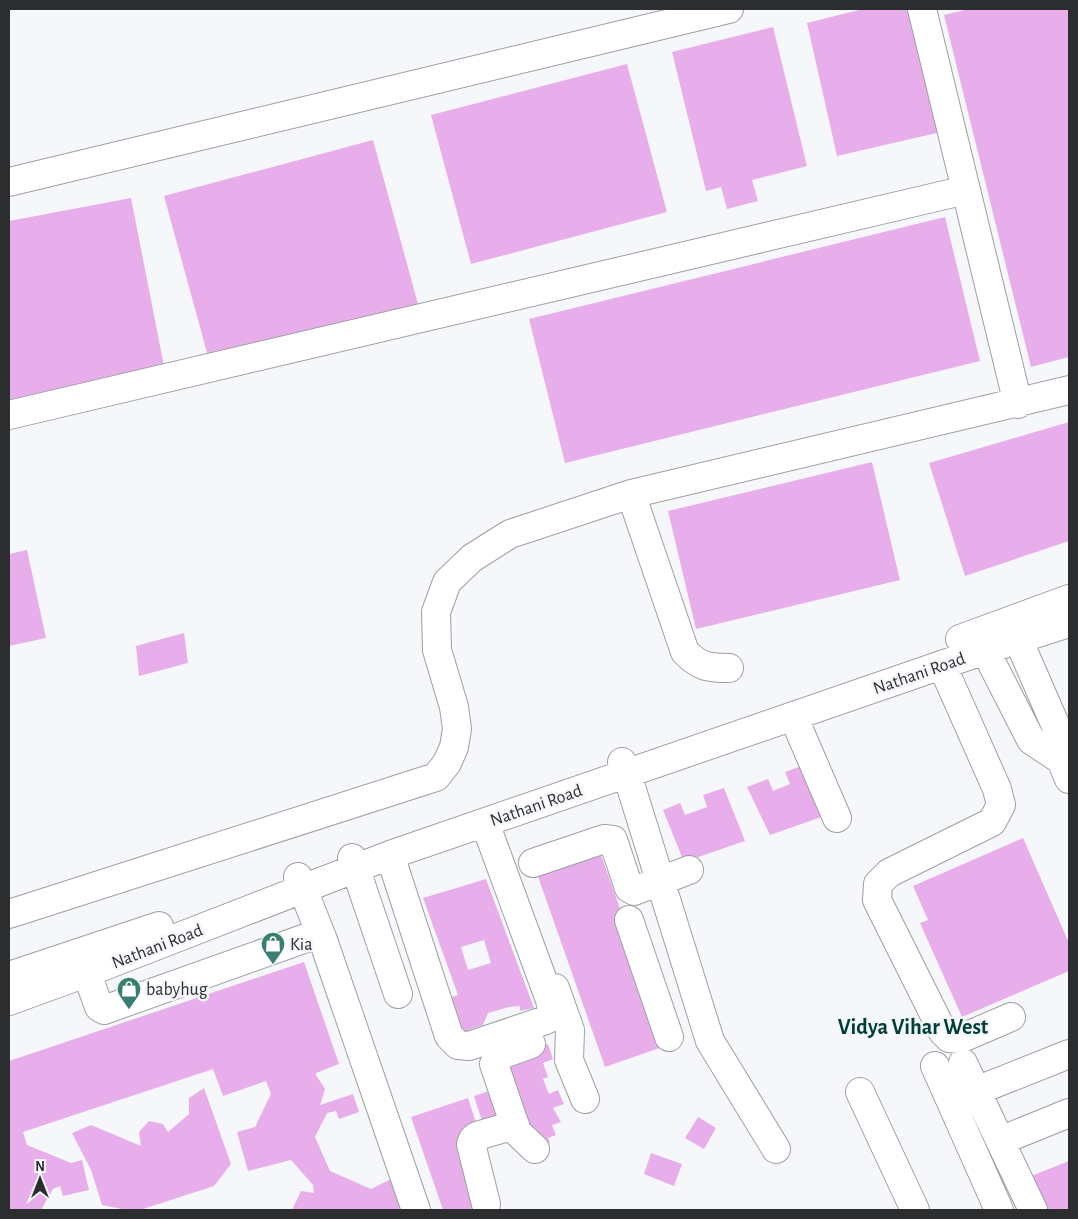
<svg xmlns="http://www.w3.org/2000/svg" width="1078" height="1219" font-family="'Alegreya Sans',sans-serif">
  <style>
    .building { fill: #e8aeeb; fill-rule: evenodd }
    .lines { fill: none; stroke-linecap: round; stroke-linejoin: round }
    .minor-casing { stroke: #9d9fa2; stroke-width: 30 }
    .minor { stroke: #fff; stroke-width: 28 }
    .labels { text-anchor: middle; stroke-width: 5; stroke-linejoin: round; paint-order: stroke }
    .street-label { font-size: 18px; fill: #2c2d2e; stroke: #f5f7fb }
    .poi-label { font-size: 18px; fill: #2c2d2e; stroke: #f5f7fb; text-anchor: start }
    .district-label { font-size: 22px; font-weight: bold; fill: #004037; stroke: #f5f7fb }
  </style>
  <rect width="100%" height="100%" fill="#f5f7fb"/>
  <path class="building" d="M863,9H909L941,132L837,156L807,23Z
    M969,9H1069V357L1031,367L944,15Z
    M773,27L807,166L752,180L758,201L727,209L721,187L706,191L672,52Z
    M627,64L667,212L471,264L431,115Z
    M373,140L418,304L209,360L164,196Z
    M131,198L165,371L9,407V221Z
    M945,217L980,361L565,463L529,319Z
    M1069,422V541L965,576L929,463Z
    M872,462L900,580L696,629L668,511Z
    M27,550L46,638L9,646V554Z
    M184,633L188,663L139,676L136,646Z
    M804,765L827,815L770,835L747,787L768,779L773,791L790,784L785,772Z
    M724,788L745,841L684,862L663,810L680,803L685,815L707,807L703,795Z
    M1023,838L1069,943V971L962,1017L920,923L928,920L913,886Z
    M598,846L668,1045L605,1067L535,868Z
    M486,879L534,1008L520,1011V1006L509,1007L488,1013L483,1025L460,1033L448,998L458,995L423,898ZM484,940L491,963L468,970L461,947Z
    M304,962L339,1064L316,1073V1075L325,1089L320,1105L353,1094L359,1112L339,1119L336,1111L327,1113L315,1137L330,1171L371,1189L391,1179L404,1207L396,1210H292L301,1191L314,1193L313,1185L291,1160L248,1171L237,1132L255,1127L271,1094L266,1081L223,1096L213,1069L23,1132L27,1145L71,1163L82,1160L89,1190L63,1196L60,1186L53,1189L41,1210H9V1061Z
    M548,1044L553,1059L543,1063L548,1077L543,1079L549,1094L558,1090L564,1104L553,1108L561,1122L552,1125L556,1135L548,1138L550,1143L540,1147L497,1066L510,1057Z
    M204,1088L231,1164L214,1186L140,1210H127L102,1205L91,1170L72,1133L91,1125L141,1146L139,1132L149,1121L163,1124L168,1132L189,1114V1098Z
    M498,1088L509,1118L459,1135L480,1210H443L411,1117L468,1098L476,1123L482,1121L474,1096Z
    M698,1117L716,1128L704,1149L685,1138Z
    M651,1153L682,1164L674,1186L644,1174Z
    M1069,1161V1210H1049L1031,1176Z"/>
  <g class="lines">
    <defs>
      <path id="minor" d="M922,9L1018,404
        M9,182L729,9
        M9,415L966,190
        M631,494L685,652C700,667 708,668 729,668
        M960,639L1069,599
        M1018,639L1058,731L1061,760L1069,779
        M985,650L1031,740L1061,760
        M942,665L997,789L1001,805L992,822L889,873L878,884L877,900L943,1032L949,1038L960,1039L1011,1017
        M793,716L837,818
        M622,762L627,774L710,1041L776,1149
        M390,855L449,1036L458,1045L469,1046L546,1020L552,1012L550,1000L485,823
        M352,858L398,994
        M533,863L604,839L613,840L629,888L634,891L689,870
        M298,877L323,940L416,1210
        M9,914L436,777L447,763L454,747L457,729L454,707L437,650L436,612L447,582L472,558L510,534L631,494L1069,390
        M629,920L669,1037
        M81,957L99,1007L104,1010L320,933
        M9,976L159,926
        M555,988L570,1030L569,1060L585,1099
        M9,1001L86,973L390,855L985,650L1069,623
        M531,1044L498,1056L494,1064L517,1132L535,1149
        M963,1063L1033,1210
        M935,1066L999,1210
        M976,1091L1069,1054
        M860,1092L915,1210
        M1000,1141L1069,1113
        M486,1204L471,1144L473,1139L477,1136L515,1125"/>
    </defs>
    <use href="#minor" class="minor-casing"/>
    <use href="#minor" class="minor"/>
  </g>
  <defs>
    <symbol id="shop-pin" viewBox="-11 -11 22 30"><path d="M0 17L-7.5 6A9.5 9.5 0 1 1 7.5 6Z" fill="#3a7e72" stroke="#f5f7fb"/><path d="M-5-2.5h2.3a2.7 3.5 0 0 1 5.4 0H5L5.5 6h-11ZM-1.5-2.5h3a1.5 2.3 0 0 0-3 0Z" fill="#fff"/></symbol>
  </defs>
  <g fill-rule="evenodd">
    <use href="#shop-pin" x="259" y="930" width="28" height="38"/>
    <use href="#shop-pin" x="115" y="975" width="28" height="38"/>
  </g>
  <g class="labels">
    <g class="street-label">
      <text transform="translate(919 673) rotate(-19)" y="6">Nathani Road</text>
      <text transform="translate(536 805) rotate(-19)" y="6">Nathani Road</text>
      <text transform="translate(157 946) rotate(-21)" y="6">Nathani Road</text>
    </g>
    <g class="poi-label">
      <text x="290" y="950">Kia</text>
      <text x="146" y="995">babyhug</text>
    </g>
    <g class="district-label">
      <text x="913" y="1034">Vidya Vihar West</text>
    </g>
  </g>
  <rect width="1078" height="1219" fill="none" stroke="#2c2d2e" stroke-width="20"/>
  <g transform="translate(40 1179)" stroke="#f5f7fb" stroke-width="4" paint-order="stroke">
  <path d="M0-4L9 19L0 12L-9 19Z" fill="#2c2d2e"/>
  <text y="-8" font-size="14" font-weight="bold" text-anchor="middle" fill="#2c2d2e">N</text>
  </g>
</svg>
